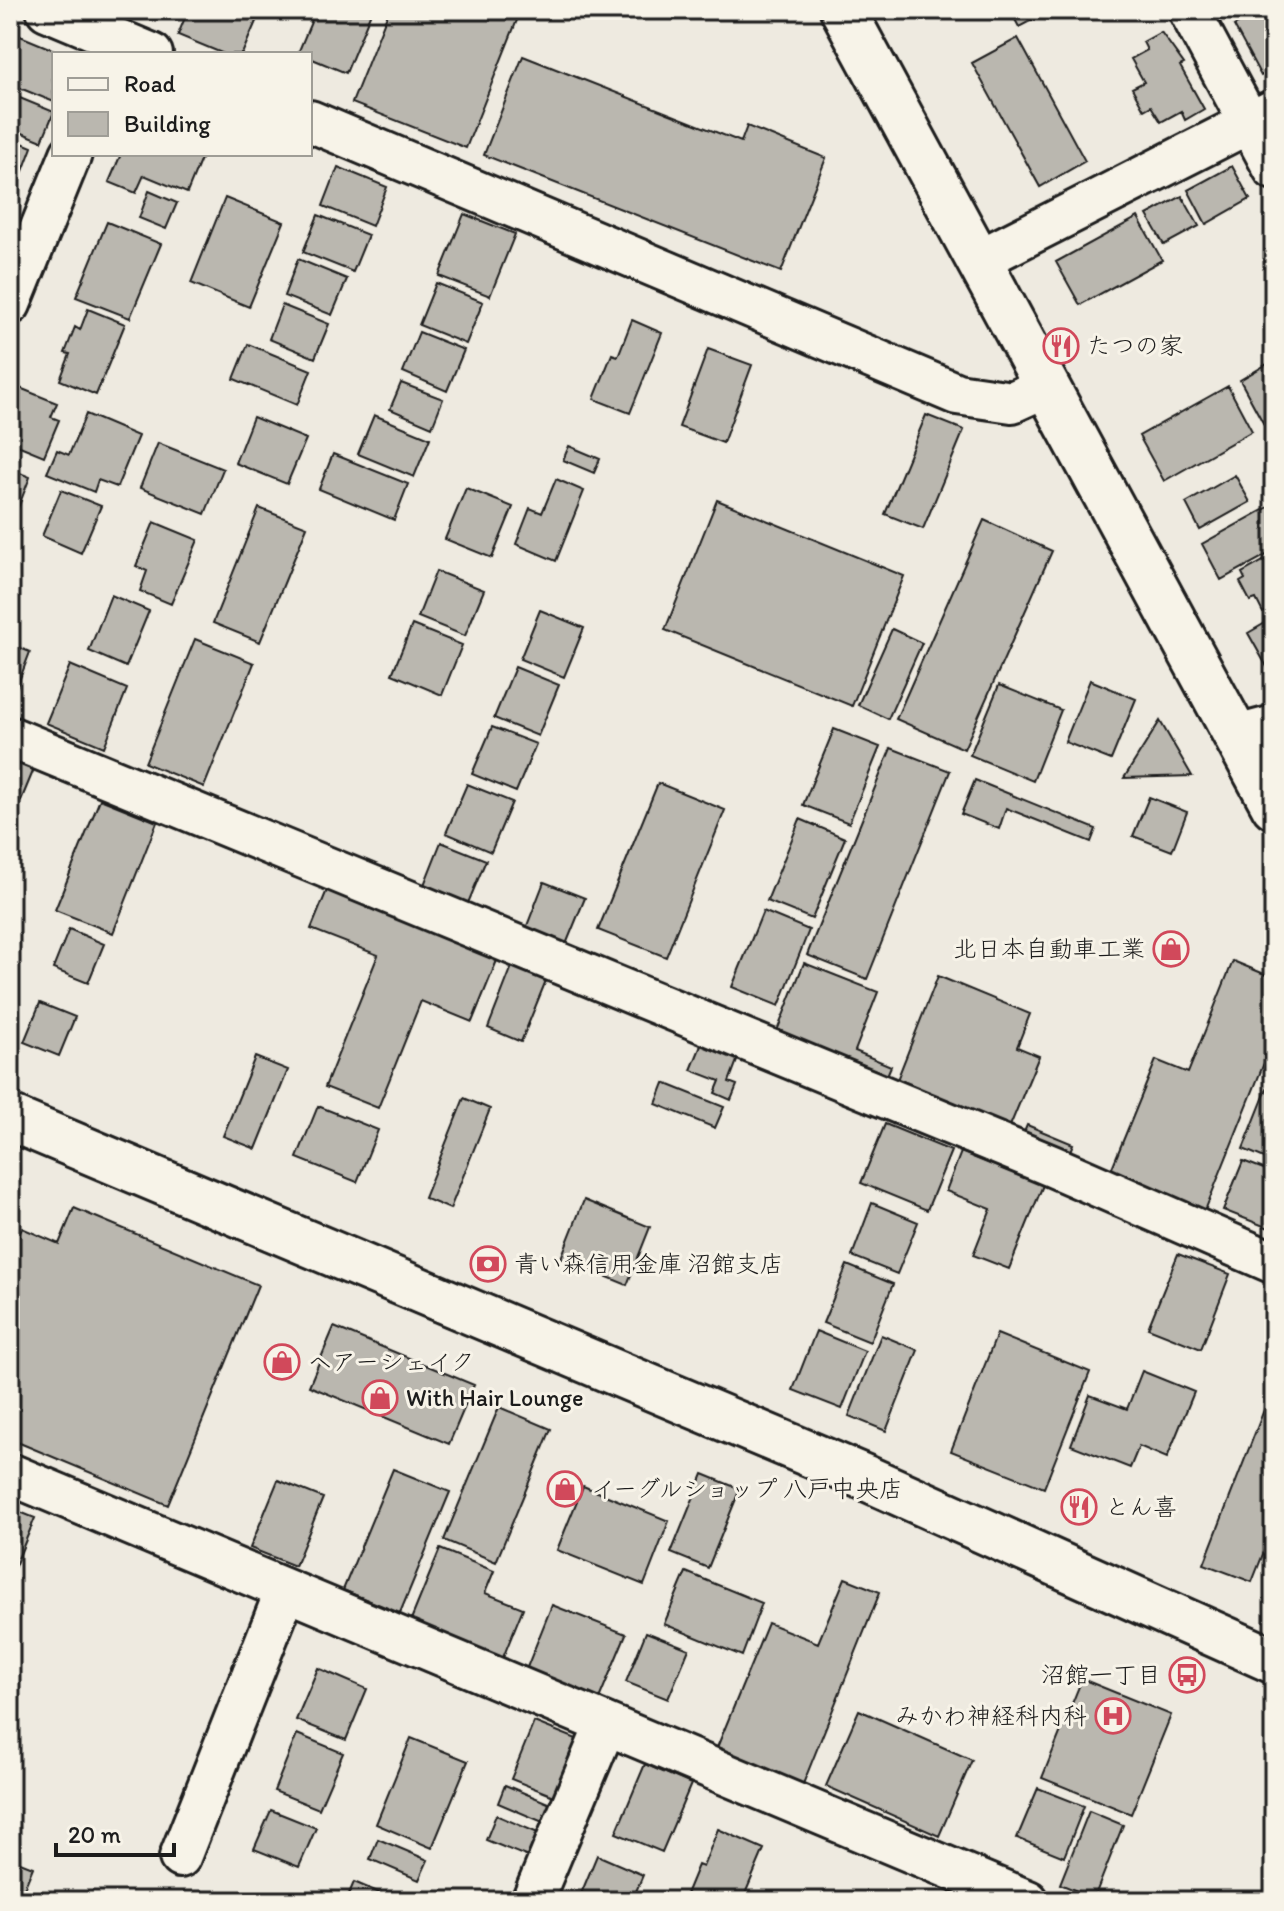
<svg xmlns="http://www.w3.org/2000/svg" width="1284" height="1911" font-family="Itim,'Klee One',sans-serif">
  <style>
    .building { fill: #bab7af; stroke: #1c1c1c; stroke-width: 2 }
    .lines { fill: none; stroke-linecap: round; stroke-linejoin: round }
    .minor-casing { stroke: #1c1c1c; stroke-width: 46 }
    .tertiary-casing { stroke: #1c1c1c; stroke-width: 50 }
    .minor { stroke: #f7f3e8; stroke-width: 40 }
    .tertiary { stroke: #f7f3e8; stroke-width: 44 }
    .labels { text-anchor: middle; stroke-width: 6; stroke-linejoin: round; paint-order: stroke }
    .poi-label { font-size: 24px; fill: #1c1c1c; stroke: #f7f3e8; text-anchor: start }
  </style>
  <rect width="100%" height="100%" fill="#eeeae0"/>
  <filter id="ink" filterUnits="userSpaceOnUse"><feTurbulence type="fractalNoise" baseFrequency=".0125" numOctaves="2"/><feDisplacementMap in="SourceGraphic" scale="16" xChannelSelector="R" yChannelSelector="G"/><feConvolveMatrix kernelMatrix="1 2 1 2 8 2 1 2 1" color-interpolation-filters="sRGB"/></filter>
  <g filter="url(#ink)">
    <path class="building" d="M188,10H235L257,19L242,54H224L178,35Z
      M316,10H372L346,73L310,58V54L298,53Z
      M389,10H521L466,148L352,103Z
      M1010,10H1051L1019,27Z
      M1262,10H1274V69L1261,76L1234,26Z
      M1161,32L1184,64L1180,66L1204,109L1185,120L1181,111L1161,122L1151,106L1144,110L1132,88L1144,82L1131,59L1147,50L1143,42Z
      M13,33L59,52L54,54L52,67L54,102L10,84Z
      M1018,38L1085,161L1040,187L972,63Z
      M523,56L741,142L747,126L826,158L781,272L484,155Z
      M10,94L54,112L42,141L10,128Z
      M10,138L32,147L23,171L10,167Z
      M121,154H203L187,193L144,175L136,193L109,182Z
      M1232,166L1250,199L1206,224L1188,190Z
      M338,167L387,187L372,226L323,206Z
      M149,191L177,203L166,229L139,218Z
      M1182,196L1199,226L1164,245L1147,215Z
      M225,198L284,222L249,307L191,283Z
      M464,214L515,234L490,296L439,276Z
      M318,215L368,235L353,272L303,252Z
      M1138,217L1162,260L1080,305L1056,262Z
      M107,222L161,244L130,318L76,297Z
      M298,259L347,279L332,315L284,296Z
      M436,283L483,302L466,344L419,325Z
      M282,305L329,324L315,358L269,339Z
      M88,309L125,324L96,395L60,380L70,354L65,353L75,327L80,330Z
      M632,320L662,333L630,413L594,399L612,354L618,356Z
      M419,332L464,350L447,391L403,372Z
      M248,344L311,370L297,405L234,379Z
      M708,349L752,365L723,443L679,427Z
      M1274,360V426L1267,430L1240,380Z
      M401,383L443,399L432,427L390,409Z
      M10,384L57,403L51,417L59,420L44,456L10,442Z
      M1228,386L1252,431L1164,481L1139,436Z
      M86,414L138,436L117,487L98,480L94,492L47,473L57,450L69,455Z
      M374,415L430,438L414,477L358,454Z
      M926,415L964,430L923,529L885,514Z
      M253,417L306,439L287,484L235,463Z
      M158,443L223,469L205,514L140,488Z
      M569,446L600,459L594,473L563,460Z
      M333,454L408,484L394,520L319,489Z
      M10,469L30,477L11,526L10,525Z
      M1235,475L1250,502L1200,530L1186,503Z
      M556,479L584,491L556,561L516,544L530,508L542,513Z
      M466,488L513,507L492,558L445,539Z
      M61,490L101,506L81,553L42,536Z
      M717,500L904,576L852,706L665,630Z
      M1274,504V551L1221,580L1202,544Z
      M259,508L307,527L260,642L213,623Z
      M984,520L1052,551L964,749L896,719Z
      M154,522L198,540L171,604L140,591L147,571L136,566Z
      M1274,555V607L1263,613L1256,599L1250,601L1240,582L1245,579L1242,573Z
      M436,571L484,590L465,636L418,617Z
      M111,595L149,611L126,667L89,651Z
      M540,610L584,628L564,677L520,659Z
      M1274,618V673L1271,674L1248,633Z
      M412,625L462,645L442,695L392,674Z
      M892,629L922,643L888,719L858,705Z
      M195,639L254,663L204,787L145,763Z
      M10,644L30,652L14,694L10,692Z
      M70,665L127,689L104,747L46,723Z
      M515,667L559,685L538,736L494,718Z
      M1090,680L1136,699L1111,760L1065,742Z
      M999,685L1061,710L1033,781L970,755Z
      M1160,721L1192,776L1124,778Z
      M492,727L536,744L516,792L472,774Z
      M834,729L880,747L849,823L803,805Z
      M891,748L950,771L867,979L807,955Z
      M10,760L34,769L10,827Z
      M975,780L1096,829L1091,842L1006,808L999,829L961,814Z
      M658,783L725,810L666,957L598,930Z
      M467,784L512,802L491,852L446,833Z
      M1149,797L1187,812L1172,851L1133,836Z
      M100,799L157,822L113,933L55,910Z
      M800,819L845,838L812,919L767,901Z
      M441,842L486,860L466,908L422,890Z
      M544,882L585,898L565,947L525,931Z
      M327,890L498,958L472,1022L421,1001L378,1108L325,1087L378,955L311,929Z
      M763,911L809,930L779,1006L732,987Z
      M69,929L104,944L88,983L53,969Z
      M1233,961L1274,978V1038L1204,1213L1109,1175L1156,1060L1188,1073Z
      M804,963L878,992L855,1051L891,1066L883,1085L773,1041Z
      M513,964L547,978L521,1042L488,1028Z
      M938,976L1030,1014L1017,1047L1039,1056L1008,1131L895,1085Z
      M40,1003L75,1017L59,1056L24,1042Z
      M702,1043L738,1058L729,1082L737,1085L731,1100L715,1093L720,1081L691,1070Z
      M255,1057L288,1070L256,1149L223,1136Z
      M1274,1071V1162L1243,1149Z
      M664,1083L724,1107L715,1128L656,1104Z
      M464,1098L490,1109L450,1209L424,1198Z
      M318,1106L378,1130L357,1182L297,1158Z
      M885,1124L951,1151L927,1210L861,1183Z
      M1027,1125L1073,1144L1068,1156L1022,1137Z
      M961,1152L1043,1185L1009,1269L973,1255L991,1209L946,1191Z
      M1243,1161L1274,1173V1230L1223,1210Z
      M584,1200L650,1227L627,1285L561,1258Z
      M872,1203L918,1222L897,1274L852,1256Z
      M74,1208L258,1285L168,1505L10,1439V1258L22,1228L59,1244Z
      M1178,1254L1230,1274L1201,1349L1148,1328Z
      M847,1265L893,1284L870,1342L823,1323Z
      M334,1327L474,1385L449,1444L309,1386Z
      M816,1331L865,1351L842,1409L793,1390Z
      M997,1334L1090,1372L1044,1488L951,1451Z
      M881,1335L918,1350L886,1431L849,1416Z
      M1142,1371L1194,1392L1167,1458L1139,1446L1130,1468L1071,1445L1090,1395L1127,1409Z
      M1274,1384V1526L1252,1582L1204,1564Z
      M499,1407L551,1429L496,1562L444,1540Z
      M393,1469L450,1492L400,1613L343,1590Z
      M703,1474L740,1489L708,1568L671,1553Z
      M278,1480L323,1498L295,1566L250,1548Z
      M583,1486L669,1521L644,1585L557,1550Z
      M10,1508L35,1518L10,1578Z
      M440,1549L494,1571L485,1593L523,1608L502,1660L410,1622Z
      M686,1572L762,1603L742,1656L664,1624Z
      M845,1578L880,1592L803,1784L716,1750L768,1623L818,1643Z
      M552,1605L626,1634L599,1699L526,1670Z
      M646,1632L689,1649L668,1699L626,1682Z
      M318,1668L367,1689L346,1740L296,1720Z
      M1082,1679L1171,1715L1131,1814L1042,1778Z
      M859,1710L972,1760L939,1836L826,1786Z
      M534,1722L579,1740L556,1797L511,1779Z
      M297,1734L343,1753L319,1809L274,1791Z
      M411,1738L468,1761L432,1848L376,1824Z
      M645,1764L691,1784L662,1852L616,1833Z
      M505,1785L553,1805L545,1823L498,1803Z
      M1038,1788L1084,1806L1064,1857L1017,1838Z
      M271,1810L316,1828L299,1867L254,1849Z
      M1089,1811L1123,1825L1094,1898L1060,1884Z
      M496,1815L538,1833L528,1857L486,1840Z
      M718,1829L764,1849L742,1901H688L691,1896L686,1894L698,1865L703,1867Z
      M378,1839L428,1860L419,1880L370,1859Z
      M597,1855L643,1875L632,1901H578Z
      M10,1858L33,1867L19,1901H10Z
      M354,1882L361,1885L399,1901H346Z"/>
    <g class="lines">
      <defs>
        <path id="minor" d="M47,10L152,54
          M1189,10L1274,169
          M310,121L957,394L1012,402L1045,387
          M977,261L1274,110
          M10,304L71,154
          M1236,736L1274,726
          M10,737L1052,1166L1274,1263
          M10,1474L1028,1901
          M180,1857L286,1590
          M532,1901L606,1724"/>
        <path id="tertiary" d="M843,10L1274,806
          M10,1118L866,1478L1274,1661"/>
      </defs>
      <use href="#minor" class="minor-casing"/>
      <use href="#tertiary" class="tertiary-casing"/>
      <use href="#minor" class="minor"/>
      <use href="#tertiary" class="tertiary"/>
    </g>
  </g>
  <defs>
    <symbol id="restaurant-ring" viewBox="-11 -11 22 22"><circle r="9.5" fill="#f7f3e8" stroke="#d1495b" stroke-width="1.5"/><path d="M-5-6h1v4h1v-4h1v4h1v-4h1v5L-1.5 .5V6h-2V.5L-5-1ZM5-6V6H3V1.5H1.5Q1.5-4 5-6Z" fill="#d1495b"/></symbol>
    <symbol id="shop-ring" viewBox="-11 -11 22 22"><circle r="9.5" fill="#f7f3e8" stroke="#d1495b" stroke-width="1.5"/><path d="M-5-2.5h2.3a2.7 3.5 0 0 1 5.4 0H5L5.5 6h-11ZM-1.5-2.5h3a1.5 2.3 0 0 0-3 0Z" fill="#d1495b"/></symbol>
    <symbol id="bank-ring" viewBox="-11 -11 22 22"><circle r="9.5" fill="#f7f3e8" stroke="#d1495b" stroke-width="1.5"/><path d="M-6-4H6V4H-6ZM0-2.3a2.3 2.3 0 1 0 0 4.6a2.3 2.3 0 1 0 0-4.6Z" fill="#d1495b"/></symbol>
    <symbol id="bus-ring" viewBox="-11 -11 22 22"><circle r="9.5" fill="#f7f3e8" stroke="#d1495b" stroke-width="1.5"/><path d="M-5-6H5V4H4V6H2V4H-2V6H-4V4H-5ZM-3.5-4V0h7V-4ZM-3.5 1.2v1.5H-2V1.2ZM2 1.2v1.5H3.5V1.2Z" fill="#d1495b"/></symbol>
    <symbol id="hospital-ring" viewBox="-11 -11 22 22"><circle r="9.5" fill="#f7f3e8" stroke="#d1495b" stroke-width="1.5"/><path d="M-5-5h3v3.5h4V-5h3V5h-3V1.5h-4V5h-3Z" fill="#d1495b"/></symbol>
  </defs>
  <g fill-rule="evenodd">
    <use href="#restaurant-ring" x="1041" y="326" width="40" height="40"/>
    <use href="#shop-ring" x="1151" y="929" width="40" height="40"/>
    <use href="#bank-ring" x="468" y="1244" width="40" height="40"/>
    <use href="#shop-ring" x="262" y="1342" width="40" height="40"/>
    <use href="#shop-ring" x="360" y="1378" width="40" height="40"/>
    <use href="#shop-ring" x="545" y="1469" width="40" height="40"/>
    <use href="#restaurant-ring" x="1059" y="1487" width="40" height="40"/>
    <use href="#bus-ring" x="1167" y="1655" width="40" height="40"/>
    <use href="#hospital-ring" x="1093" y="1696" width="40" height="40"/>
  </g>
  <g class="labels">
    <g class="poi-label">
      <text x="1087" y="354">たつの家</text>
      <text x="1145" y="957" text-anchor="end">北日本自動車工業</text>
      <text x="514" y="1272">青い森信用金庫 沼館支店</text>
      <text x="308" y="1370">ヘアーシェイク</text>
      <text x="406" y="1406">With Hair Lounge</text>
      <text x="591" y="1497">イーグルショップ 八戸中央店</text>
      <text x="1105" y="1515">とん喜</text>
      <text x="1161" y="1683" text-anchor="end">沼館一丁目</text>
      <text x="1087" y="1724" text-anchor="end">みかわ神経科内科</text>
    </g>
  </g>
  <rect width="1284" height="1911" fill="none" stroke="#f7f3e8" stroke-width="40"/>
  <rect x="20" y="20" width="1244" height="1871" fill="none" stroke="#1c1c1c" stroke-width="3" filter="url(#ink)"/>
  <rect x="52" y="52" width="260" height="104" fill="#f7f3e8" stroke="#9f9d96" stroke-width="2"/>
  <rect x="68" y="78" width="40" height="12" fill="#f7f3e8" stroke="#9f9d96" stroke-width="2"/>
  <text x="124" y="92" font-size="24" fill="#1c1c1c">Road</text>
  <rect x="68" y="112" width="40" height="24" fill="#bab7af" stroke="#9f9d96" stroke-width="2"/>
  <text x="124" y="132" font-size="24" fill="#1c1c1c">Building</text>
  <path d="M56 1843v12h118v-12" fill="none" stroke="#1c1c1c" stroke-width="4"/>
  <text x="68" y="1843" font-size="24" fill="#1c1c1c" stroke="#f7f3e8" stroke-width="6" paint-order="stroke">20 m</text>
</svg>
